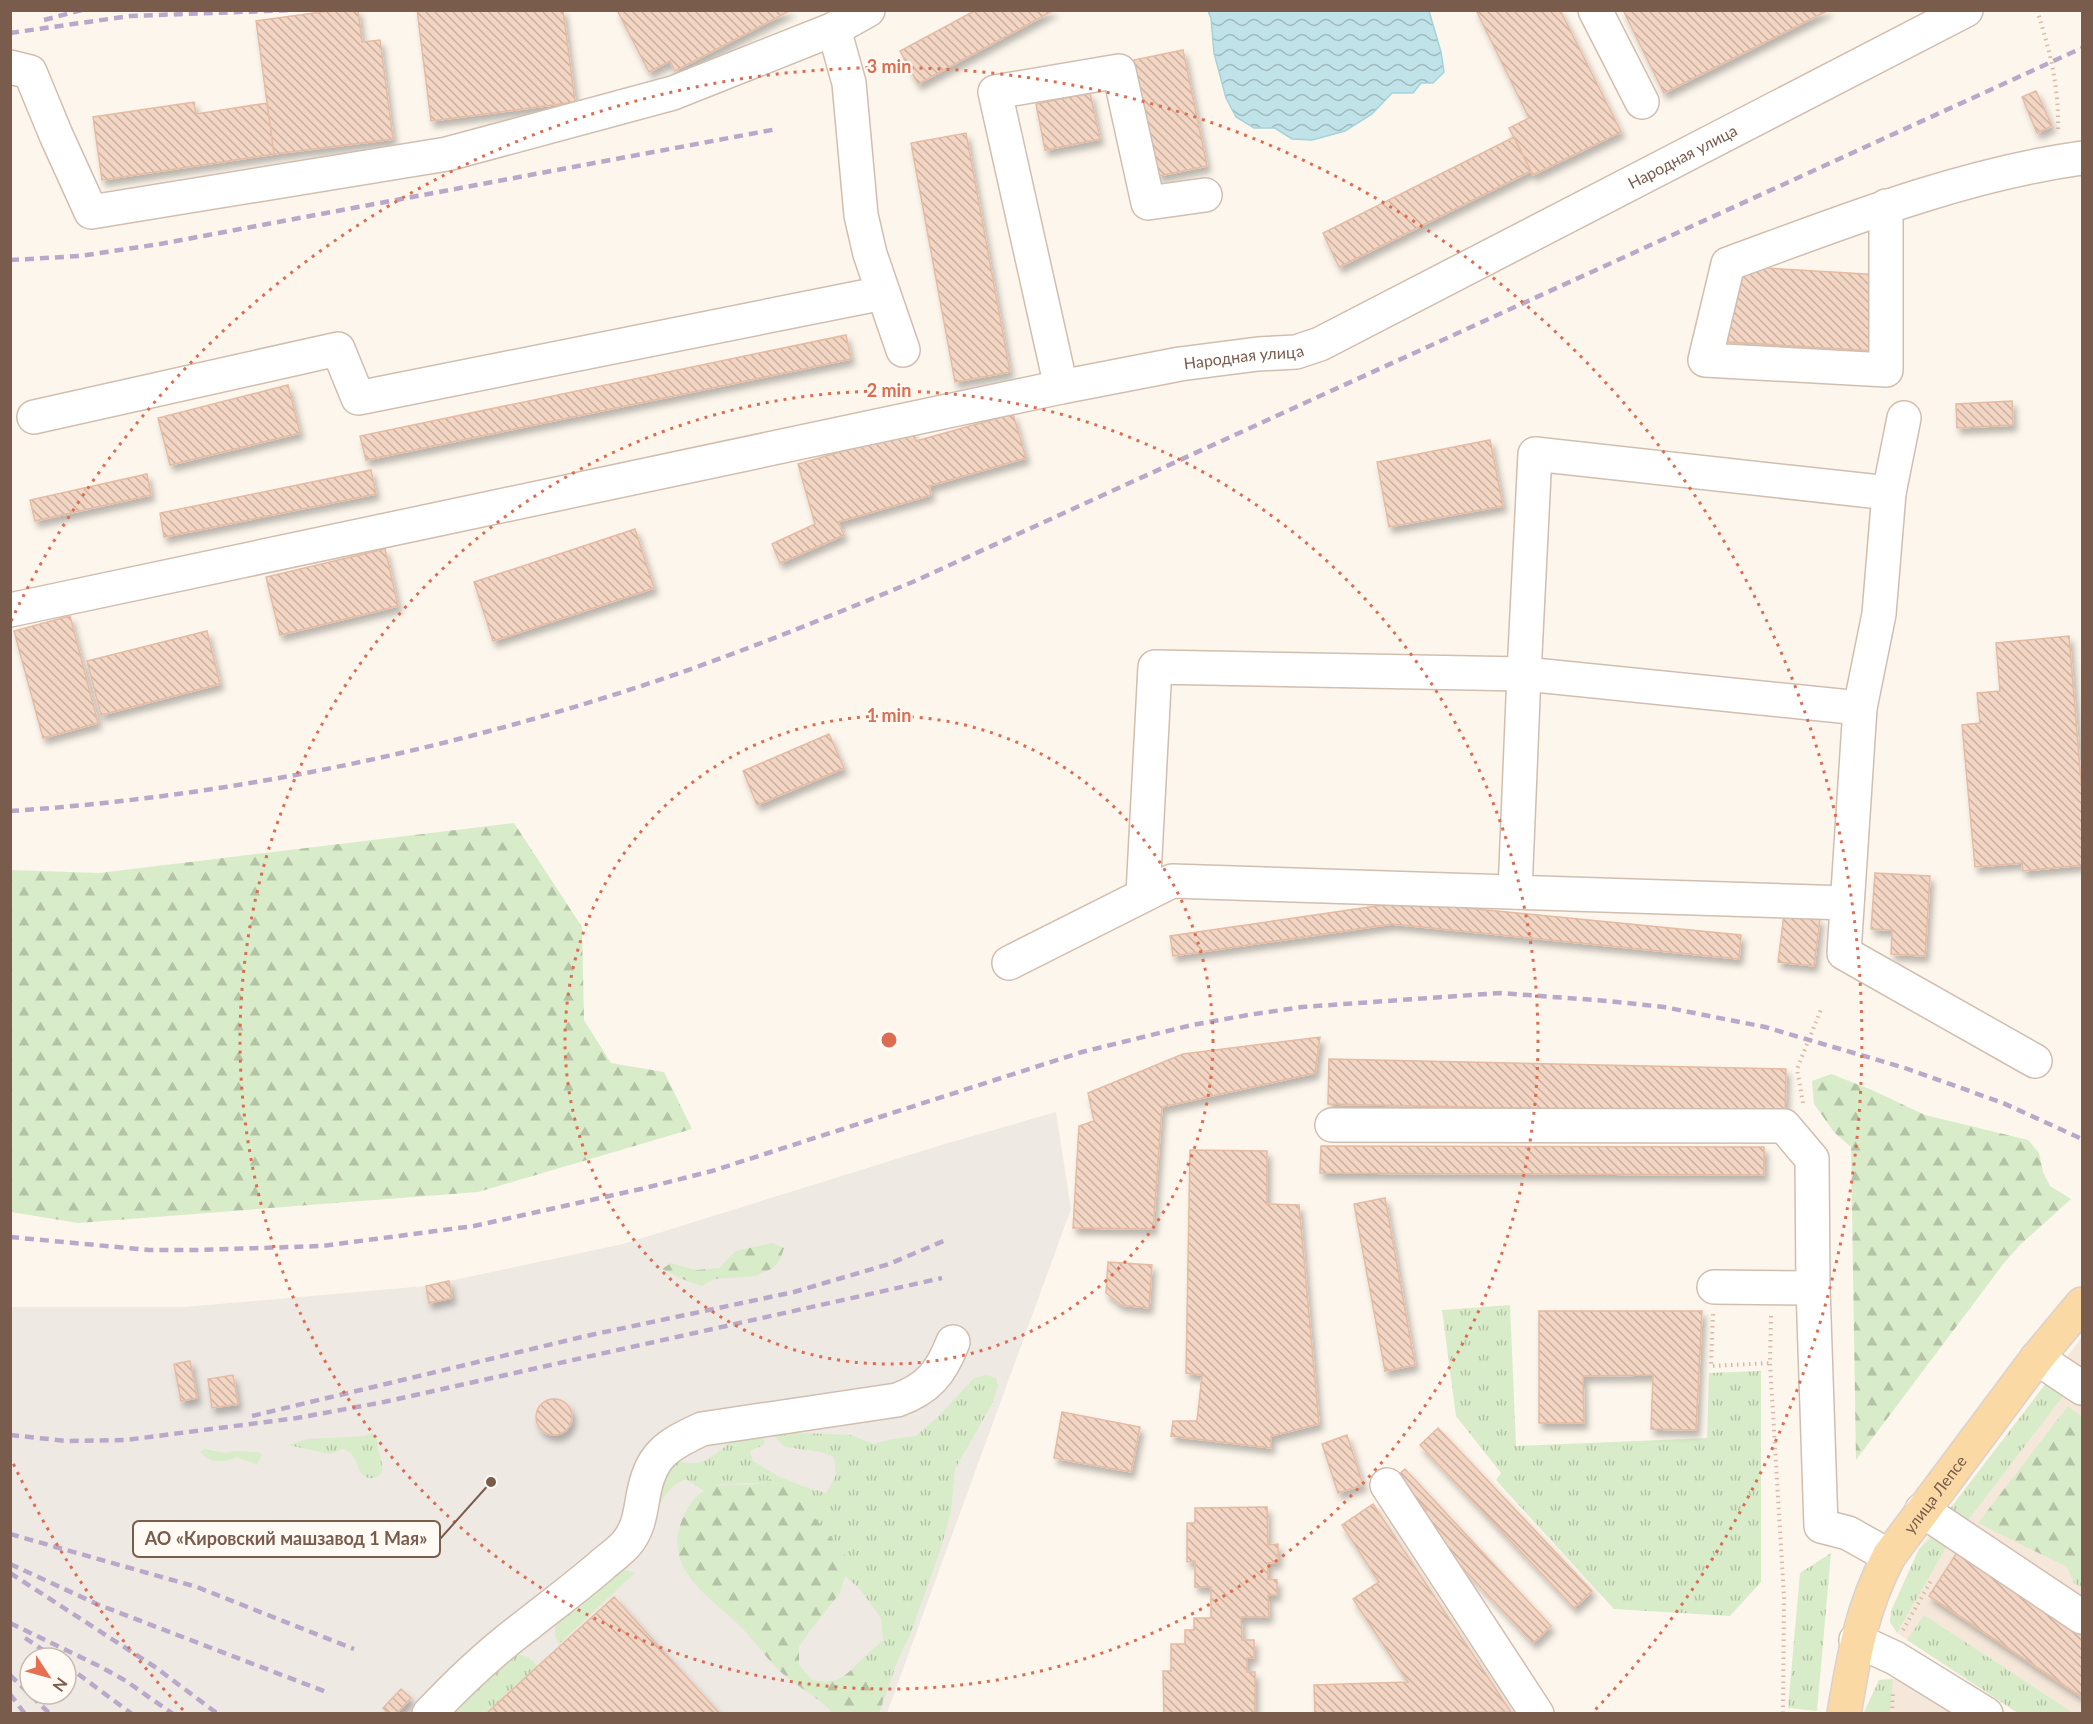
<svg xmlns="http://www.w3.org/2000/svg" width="2093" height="1724" font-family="Lato,sans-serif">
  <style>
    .residential { fill: #f5e8da }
    .industrial { fill: #efe9e4; fill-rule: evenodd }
    .grass { fill: url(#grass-tufts) }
    .forest { fill: url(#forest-firs) }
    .water { fill: url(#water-waves); stroke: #a5d3da; stroke-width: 1.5 }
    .building { fill: url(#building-back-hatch); stroke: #e6bba3; stroke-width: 1.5; filter: url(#shadow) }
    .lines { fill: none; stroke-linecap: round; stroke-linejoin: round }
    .minor-casing { stroke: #d1beb0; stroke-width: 36 }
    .major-casing { stroke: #dad1cd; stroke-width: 36 }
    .path { stroke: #d9b8a5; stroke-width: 4; stroke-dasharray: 1.5 4.5; stroke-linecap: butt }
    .minor { stroke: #fff; stroke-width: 33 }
    .major { stroke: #fbd9a5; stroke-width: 33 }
    .rail { stroke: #b9a8c9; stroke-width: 4.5; stroke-dasharray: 9 6; stroke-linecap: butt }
    .ring { fill: none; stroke: #dc6d51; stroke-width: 3; stroke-dasharray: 3 6 }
    .labels { text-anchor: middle; stroke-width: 4.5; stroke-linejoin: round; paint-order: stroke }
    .street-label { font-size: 16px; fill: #7a5c4d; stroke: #fffaf3 }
    .centre { fill: #dc6d51; stroke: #fffaf3; stroke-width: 3 }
    .ring-label { font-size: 18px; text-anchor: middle; font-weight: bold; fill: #dc6d51; stroke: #fffaf3; stroke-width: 4.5; stroke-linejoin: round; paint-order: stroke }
    .leader { fill: none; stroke: #7a5c4d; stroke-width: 2 }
    .callout-dot { fill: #7a5c4d; stroke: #fffaf3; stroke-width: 2 }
    .callout { fill: #fffaf3; stroke: #7a5c4d; stroke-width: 2 }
    .callout-label { font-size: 18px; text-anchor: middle; font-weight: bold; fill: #7a5c4d }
  </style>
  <defs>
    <pattern id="grass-tufts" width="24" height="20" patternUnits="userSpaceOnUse" patternTransform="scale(1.5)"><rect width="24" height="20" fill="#d8ecc9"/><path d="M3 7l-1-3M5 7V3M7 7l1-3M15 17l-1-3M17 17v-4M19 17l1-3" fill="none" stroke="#b4c2a5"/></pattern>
    <pattern id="forest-firs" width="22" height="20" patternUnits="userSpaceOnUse" patternTransform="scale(1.5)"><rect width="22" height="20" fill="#d8ecc9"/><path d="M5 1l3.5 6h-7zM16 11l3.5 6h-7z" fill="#b4c2a5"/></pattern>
    <pattern id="water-waves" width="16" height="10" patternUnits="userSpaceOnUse" patternTransform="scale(1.5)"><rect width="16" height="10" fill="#bfe3e8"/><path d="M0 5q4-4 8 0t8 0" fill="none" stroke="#a0bbbe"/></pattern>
    <pattern id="building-back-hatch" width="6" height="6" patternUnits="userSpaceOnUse" patternTransform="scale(1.5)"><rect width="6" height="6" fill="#f3d5c3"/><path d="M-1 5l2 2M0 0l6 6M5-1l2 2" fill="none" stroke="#cab0a1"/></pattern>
    <filter id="shadow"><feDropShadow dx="3.5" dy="6" stdDeviation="3" flood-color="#0004"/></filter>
  </defs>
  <rect width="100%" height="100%" fill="#fdf6ec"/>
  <path class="residential" d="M2082,1337V1713H2018L1897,1633L1890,1622L1891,1611L1919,1549Z
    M1904,1678L1960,1714H1863L1879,1680Z"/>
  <path class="industrial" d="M1056,1112L1071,1209L887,1713L11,1714V1307H184L426,1286L623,1244L938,1146ZM30,1658H66V1694H30Z"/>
  <path class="grass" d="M1510,1305L1516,1446L1707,1438L1709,1373L1761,1371V1582L1730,1616L1614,1609L1496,1480L1501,1473L1456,1416L1442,1310Z
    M986,1375L996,1378L998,1387L992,1404L955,1469L951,1511L941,1548L910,1635L897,1662L882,1706L883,1691L868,1664H857L883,1640L881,1618L860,1589L845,1576V1555L809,1512L802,1486L826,1493L836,1475L834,1457L821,1452L785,1447L774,1436L781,1432L851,1435L873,1444L892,1439L916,1436L940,1415L974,1378Z
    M2050,1378L2067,1391L1962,1528L1949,1510Z
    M372,1433C379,1438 377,1442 378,1449C380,1458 389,1475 373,1478C359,1480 358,1462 352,1455C351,1453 346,1450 344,1449L329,1454L288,1445L307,1439L364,1436Z
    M757,1435L762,1437L765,1442L763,1445L750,1451L753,1461L778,1476L761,1483L721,1484L704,1491L686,1479C671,1485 666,1493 658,1508L654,1503L669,1467L679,1461C709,1471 717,1446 742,1437C746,1436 752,1436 757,1435Z
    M204,1449L226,1453L234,1451L259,1452L262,1455L257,1465L237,1457C223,1463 211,1464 200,1452Z
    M1932,1537L1949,1542L1897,1633L1890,1622L1891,1611L1919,1549Z
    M1831,1553L1817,1711L1788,1708L1800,1573Z
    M2082,1565V1588L2074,1583L2067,1567Z
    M623,1569L635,1573L559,1644L555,1636V1622Z
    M1924,1615L2073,1713H2018L1907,1640Z
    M520,1655L528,1657L538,1666L486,1713L448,1714L514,1656Z
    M1893,1679L1890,1713H1864L1879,1680Z"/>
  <path class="forest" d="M514,823L582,927L584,1020L611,1063L664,1072L692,1129L478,1192L78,1223L11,1212V870L99,873Z
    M1831,1074L1872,1090L1925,1115L2028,1140L2039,1153L2043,1172L2050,1186L2071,1199L2020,1245L2004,1263L1856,1460L1851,1147L1834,1132L1814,1104L1812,1081Z
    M772,1243L784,1248L780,1260L773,1268L756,1276L714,1279L702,1286L689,1282L662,1269L671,1263L696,1270L719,1268L736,1251Z
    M2068,1406L2082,1417V1565L2067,1567L1978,1523Z
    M778,1476L802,1486L810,1512L845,1555V1576L840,1593L809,1632L799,1647V1665L812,1680C833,1684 842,1680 857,1664H868C881,1678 888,1696 879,1713H833C818,1697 799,1688 783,1674C767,1660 755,1641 740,1626C710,1597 662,1569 682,1520C687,1508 692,1498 704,1491C721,1480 742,1488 762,1483C767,1481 773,1478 778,1476Z"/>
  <path class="water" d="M1208,11H1429L1441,52L1444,72L1433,83H1421L1413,93H1392L1372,114L1345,131L1312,140L1292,139L1275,128H1254L1236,117L1226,98L1214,53L1211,18Z"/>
  <path class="building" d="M336,10H358L362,42L380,40L393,139L274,154L256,21Z
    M417,10H563L575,102L431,121Z
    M617,10H791L675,71L670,61L649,72Z
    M976,10H1054L918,84L900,51Z
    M1476,10H1560L1621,132L1533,175L1509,128L1529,118Z
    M1623,10H1829L1664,93Z
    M1183,50L1207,166L1158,176L1134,60Z
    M2036,91L2052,126L2037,133L2022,97Z
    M1090,93L1100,139L1045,150L1036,104Z
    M194,102L196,114L267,103L274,154L102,180L93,117Z
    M966,133L1010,372L955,382L911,143Z
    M1514,137L1531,171L1339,267L1323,233Z
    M1732,266L1882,275L1877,351L1728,342Z
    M846,335L851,359L366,460L360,436Z
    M288,385L300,433L170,465L158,418Z
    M2012,401L2013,425L1957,428L1956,404Z
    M1013,414L1026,458L929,486L931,495L838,522L844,535L780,563L772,544L815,524L798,464L913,431L916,441Z
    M1490,440L1503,506L1389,527L1377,462Z
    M371,470L376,494L164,537L160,513Z
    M147,474L151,495L35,521L30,500Z
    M635,529L654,588L493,641L474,582Z
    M385,549L398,606L280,635L266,577Z
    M70,616L98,723L43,738L14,631Z
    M207,631L220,684L101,715L87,661Z
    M2069,636L2082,793V865L2023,871L2022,863L1975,867L1962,725L1980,723L1977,693L2000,691L1996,643Z
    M829,734L844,768L757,805L743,771Z
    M1875,873L1930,876L1925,956L1891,954L1892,930L1871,929Z
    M1395,901L1741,935L1739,959L1392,924L1173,956L1170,936L1390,904Z
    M1784,914L1820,919L1814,966L1778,962Z
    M1320,1037L1315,1073L1162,1107L1153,1229L1073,1228L1079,1126L1094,1121L1088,1093L1183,1054Z
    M1329,1059L1786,1069L1785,1114L1328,1104Z
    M1321,1146L1764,1147V1175L1320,1173Z
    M1190,1150L1267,1151V1204L1299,1205L1319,1424L1271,1436V1448L1171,1436L1173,1421H1197L1202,1375L1186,1373Z
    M1385,1198L1415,1365L1385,1371L1354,1204Z
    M1108,1262L1152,1265L1149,1308L1121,1305L1106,1293Z
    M449,1281L452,1298L429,1303L426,1286Z
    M1539,1311H1702L1696,1430L1651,1429L1653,1375L1583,1376L1584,1423H1539Z
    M190,1361L197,1398L181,1401L174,1364Z
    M233,1375L238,1404L212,1408L208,1379Z
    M536 1417a18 18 0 1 1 36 0a18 18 0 1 1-36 0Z
    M1062,1412L1140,1427L1131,1472L1054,1458Z
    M1438,1428L1592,1591L1574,1608L1420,1445Z
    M1347,1435L1363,1485L1338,1493L1322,1444Z
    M1405,1469L1551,1626L1533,1643L1417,1519L1427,1510L1396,1477Z
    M1373,1504L1511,1712L1315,1714L1314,1685L1408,1682L1353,1599L1379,1582L1342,1525Z
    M1267,1507L1268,1545L1278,1544V1562L1268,1563V1579L1277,1580V1595H1268L1269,1617H1241L1242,1640H1254V1658H1247V1672H1255V1714H1164L1163,1671H1171V1644H1185V1630H1194V1618H1211V1587H1195V1561L1187,1562V1523H1195V1508Z
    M1958,1551L2082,1632V1697L1929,1596Z
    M614,1597L720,1714H486L538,1666Z
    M401,1689L411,1698L396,1714H389L383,1708Z"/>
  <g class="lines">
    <defs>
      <g id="minor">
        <path d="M1595,10L1642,102"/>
        <path d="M834,29L849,83L861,215L870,254L903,350"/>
        <path d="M10,67L30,72L56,135L91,212L447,154L673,93L834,29L868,10"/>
        <path id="s1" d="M1205,195L1148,203L1119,71L995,92L1061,387L1180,364L1258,354L1296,352L1320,344L1966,10"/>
        <path d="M1886,206V370L1705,360L1728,264C1843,222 1960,175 2082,158"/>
        <path d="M34,417L338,349L358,398L883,293"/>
        <path d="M1904,418L1889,493L1879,614L1860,708L1844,953L2035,1061"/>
        <path d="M10,610L1061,387"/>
        <path d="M1515,892L1524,674L1860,708"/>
        <path d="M1143,894L1155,667L1524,674L1535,454L1889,493"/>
        <path d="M1009,963L1172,881L1847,903"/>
        <path d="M1332,1125L1784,1126L1812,1159L1813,1288L1821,1526L1848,1533L1889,1556"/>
        <path d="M1714,1287L1813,1288"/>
        <path d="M2037,1358L2082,1388"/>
        <path d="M1387,1485L1537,1714"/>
        <path d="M1922,1510L2082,1617"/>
        <path d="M1856,1640L1895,1658L1986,1714"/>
        <path d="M429,1714C459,1682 492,1651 527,1625C552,1605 578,1586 602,1565C610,1558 619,1552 626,1544C638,1530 640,1515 643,1497C650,1456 665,1446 702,1429L897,1400C928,1389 941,1373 953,1342"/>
      </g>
      <g id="major">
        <path id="s2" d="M1844,1714C1854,1655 1861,1610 1889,1556L2037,1358L2082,1304"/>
      </g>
    </defs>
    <use href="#minor" class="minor-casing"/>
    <use href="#major" class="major-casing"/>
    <path class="path" d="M2037,10C2051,55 2059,86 2058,133
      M1803,1103L1797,1069L1822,1007
      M1713,1314L1711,1366L1770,1363
      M1771,1316L1770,1363L1784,1597L1783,1714
      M1903,1630L1932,1579
      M1892,1714L1893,1691"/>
    <use href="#minor" class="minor"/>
    <use href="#major" class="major"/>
    <path class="rail" d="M44,20L82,10
      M10,33L130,16L294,10
      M10,260L80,256L160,244L777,129
      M10,811C210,798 407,759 597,700C706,667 811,624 915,581L2082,48
      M10,1237L149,1250H199L322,1246L474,1226L641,1189L712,1171L1082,1052L1192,1025L1248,1015L1302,1007L1500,993L1608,1001L1664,1007L1765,1027L1905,1068L2003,1103L2082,1139
      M252,1416L586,1336L794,1292L889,1264L946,1240
      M10,1435L67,1441L126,1440L297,1418L384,1402L942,1278
      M10,1534L197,1587L354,1649
      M10,1564L99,1605L329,1693
      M10,1573L155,1667L218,1714
      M10,1623L101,1667L126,1681L173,1714
      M25,1638L55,1658
      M66,1665L132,1714
      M10,1675L50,1714
      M10,1694L25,1714"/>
  </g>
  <g class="ring">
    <circle cx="889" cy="1040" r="324"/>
    <circle cx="889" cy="1040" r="649"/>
    <path d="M183 1710A973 973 0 0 1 11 1459M11 621A973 973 0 1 1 1595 1710"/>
  </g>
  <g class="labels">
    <g class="street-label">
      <text dy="6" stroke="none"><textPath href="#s1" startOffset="1292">Народная улица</textPath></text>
      <text dy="6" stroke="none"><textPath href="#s1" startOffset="806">Народная улица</textPath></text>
      <text dy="6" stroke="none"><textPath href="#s2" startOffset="242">улица Лепсе</textPath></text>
    </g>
  </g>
  <circle cx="889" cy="1040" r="9" class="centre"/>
  <g class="ring-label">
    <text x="889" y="73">3 min</text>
    <text x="889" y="397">2 min</text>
    <text x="889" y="722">1 min</text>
  </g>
  <path class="leader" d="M491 1482L440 1539"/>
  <circle class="callout-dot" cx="491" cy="1482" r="6"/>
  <rect class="callout" x="133" y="1521" width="307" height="36" rx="6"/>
  <g class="callout-label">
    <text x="286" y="1545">АО «Кировский машзавод 1 Мая»</text>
  </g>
  <rect width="2093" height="1724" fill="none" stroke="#7a5c4d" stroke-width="24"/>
  <g transform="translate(48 1676) rotate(126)"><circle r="28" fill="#fffaf3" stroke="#cabbb1" stroke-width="1.5"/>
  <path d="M0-4.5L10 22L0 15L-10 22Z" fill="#e76f51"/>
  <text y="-9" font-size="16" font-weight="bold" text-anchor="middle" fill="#7a5c4d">N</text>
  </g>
</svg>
